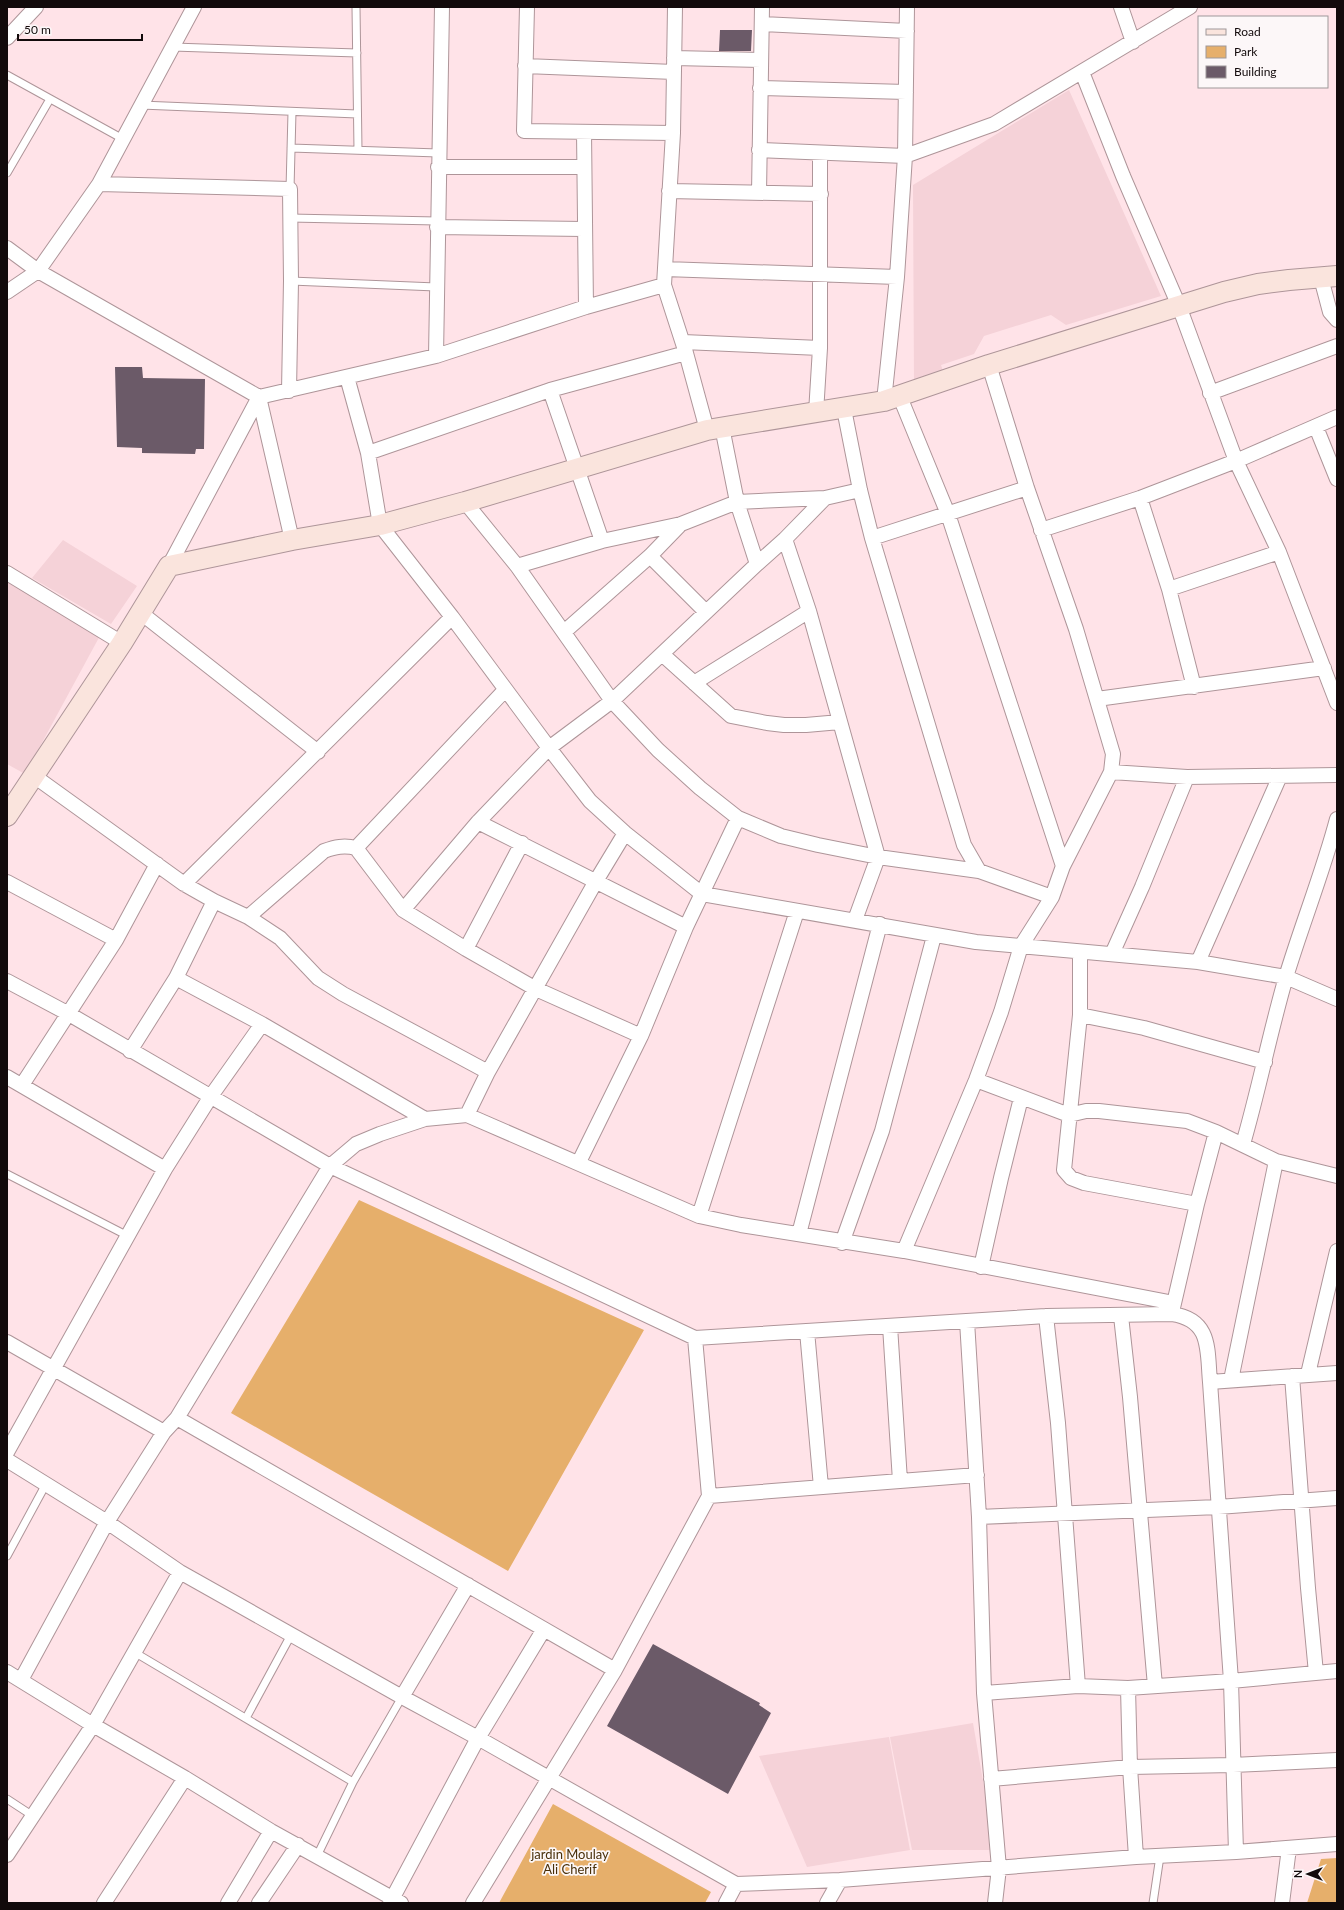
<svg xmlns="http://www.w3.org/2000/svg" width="1344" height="1910" font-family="Lato,sans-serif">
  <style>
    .built { fill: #f5d2d8 }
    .green { fill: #e6af6b }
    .building { fill: #6b5a68 }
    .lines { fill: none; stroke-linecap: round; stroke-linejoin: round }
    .lane-casing { stroke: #ae9599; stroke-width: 9 }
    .street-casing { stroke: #ae9599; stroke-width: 16 }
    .secondary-casing { stroke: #ae9599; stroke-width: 22 }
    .lane { stroke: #fff; stroke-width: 7 }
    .street { stroke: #fff; stroke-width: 14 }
    .secondary { stroke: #fae4dd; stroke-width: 20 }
    .labels { text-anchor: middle; stroke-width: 3.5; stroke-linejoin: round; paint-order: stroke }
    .park-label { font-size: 13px; fill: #482f09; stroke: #fcf7f8 }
  </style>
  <rect width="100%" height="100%" fill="#ffe3e8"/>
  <path class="built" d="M1069,90L1161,296L1066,325L1051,315L984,336L974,354L941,365L944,374L914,386L913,185Z
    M63,540L137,586L111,624L32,578Z
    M7,580L102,632L25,774L7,764Z
    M973,1723L995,1850H912L890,1737Z
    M889,1737L910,1850L807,1867L759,1756Z"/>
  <path class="green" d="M359,1200L644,1330L508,1571L231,1413Z
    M553,1804L711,1892L705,1903H499Z
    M1337,1858V1903H1307L1321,1859Z"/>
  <path class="building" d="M720,30H752L751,51H719Z
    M115,367H142L143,378L205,379L204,449H196L195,454L142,453V448L117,447Z
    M653,1644L760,1703L759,1705L771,1713L728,1794L607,1726Z"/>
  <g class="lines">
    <defs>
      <path id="lane" d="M356,7L358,150
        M173,47L357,53
        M7,75L123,139
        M141,105L357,114
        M291,148L438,153
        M7,173L50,99
        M290,189L292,112
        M290,218L437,221
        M291,281L436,287
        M7,1174L128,1236
        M7,1556L46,1484
        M134,1652L353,1782
        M246,1718L291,1635
        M7,1799L33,1816
        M317,1856L353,1782L402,1697
        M1153,1903L1160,1856"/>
      <path id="street" d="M527,7L524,131L673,133
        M1121,7L1133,42
        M762,24L907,31
        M7,38L36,7
        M674,58L761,60
        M525,66L674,72
        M1082,72L1123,176L1179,306L1236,461L1279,552L1337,703
        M760,88L906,92
        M584,132L586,307
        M759,150L905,156L994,124L1190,7
        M438,167H584
        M99,184L290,189L291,281L289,391
        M669,191L821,194
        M759,193L762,7
        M437,227L584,229
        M7,248L38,271L259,397L292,540
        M665,269L897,277
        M1321,278L1330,312L1337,320
        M664,285L686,353L707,430
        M7,292L38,271L99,184L194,7
        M683,342L820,348
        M436,356L442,7
        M347,377L368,453L380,525L452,617L549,748L612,701L757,564L785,539L825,498
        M550,390L602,541
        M1210,393L1337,346
        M900,397L948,514L1063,866
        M884,401L897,277L905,156L907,7
        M844,409L860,490L872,538L964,845L979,871L1052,897
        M816,413L820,348V153
        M722,427L737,502L757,564
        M1316,427L1337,479
        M368,453L550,390L686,353
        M1140,498L1169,589L1194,687
        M465,502L517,566L612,701L658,750L700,788L738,818L781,836L818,845L878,857L979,871
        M1041,530L1140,498L1236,461L1337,417
        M872,538L1027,488
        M785,539L809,611L878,857L855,920
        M650,556L706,612
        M169,566L259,397L436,356L586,307L664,285L673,133L675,7
        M517,566L602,541L681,524L737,502L825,498L860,490
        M7,573L122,643
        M1169,589L1279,552
        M141,613L318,752
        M564,632L650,556L681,524
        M662,654L731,716L767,723L784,725H806L840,722
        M694,683L809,611
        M1097,699L1324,668
        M1111,772L1187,777L1337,775
        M34,776L184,884L214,901L248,917L280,938L318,978L343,994L488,1072
        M478,822L686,927
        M356,848L505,690
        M7,882L116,940
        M184,884L452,617
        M403,910L478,822L549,748L590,801L625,833L702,894L976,942L1198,962L1286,977L1337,999
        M248,917L324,851C335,847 344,845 356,848L403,910L466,949L536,989L641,1036
        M466,949L522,843
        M1080,952V1015L1064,1170L1071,1178L1084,1183L1197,1204
        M1112,954L1142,887L1187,777
        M1198,962L1280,776
        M176,978L262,1024L425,1119
        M7,981L69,1014L330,1166L695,1338L1046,1316L1172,1314C1212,1320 1207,1350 1210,1382L1337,1373
        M1080,1015L1144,1028L1265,1062
        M130,1051L176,978L214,901
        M7,1077L165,1169
        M976,1080L1069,1115L1086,1111H1099L1187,1121L1216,1132L1276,1161L1337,1176
        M22,1085L116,940L157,864
        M467,1115L488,1072L596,881L625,833
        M1243,1144C1259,1089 1270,1032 1286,977C1302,924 1323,872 1337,819
        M579,1162L641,1036L686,927L738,818
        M699,1216L797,911
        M799,1234L880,924
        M842,1243L882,1131L934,936
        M904,1251L976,1080L1001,1012L1021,946L1052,897L1063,866L1111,772L1113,754L1076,629L1027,488L989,365
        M981,1267L1001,1178L1021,1098
        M1172,1312L1197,1204L1216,1132
        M1046,1316L1058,1423L1078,1686
        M1121,1316L1130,1397L1155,1686
        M967,1321L979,1517L984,1693L999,1868L995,1903
        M890,1326L900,1481
        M807,1331L821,1487
        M7,1342L164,1432
        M1308,1374L1337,1251
        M1292,1376L1308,1588L1316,1673
        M1231,1380L1276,1161
        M1210,1382L1231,1681L1236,1852
        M177,1418L330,1166L356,1144L380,1134L425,1119L467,1115L699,1216L741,1225L904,1251L1174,1303
        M7,1452L165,1169L211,1096L262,1024
        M7,1460L107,1522L180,1572L402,1697L478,1738L736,1884L840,1880L1136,1857L1236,1852L1337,1844
        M709,1496L977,1475
        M979,1517L1218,1507L1337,1498
        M7,1672L93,1725L185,1778L271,1831L401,1903
        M21,1680L107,1522L164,1432L177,1418L615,1670
        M1128,1688L1130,1767L1136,1857
        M984,1693L1078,1686L1128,1688L1231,1681L1337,1671
        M402,1697L468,1585
        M991,1779L1130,1767L1233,1765L1337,1760
        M7,1855L93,1725L180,1572
        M104,1903L185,1778
        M228,1903L271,1831
        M259,1903L298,1845
        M390,1903L478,1738L544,1629
        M473,1903L615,1670L709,1496L695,1338
        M726,1903L736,1884
        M827,1903L840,1880
        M1282,1903L1289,1848"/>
      <path id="secondary" d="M7,816L122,643L169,566L292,540L380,525L465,502L707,430L884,401L989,365L1224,292L1258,284L1289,280L1337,276"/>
    </defs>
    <use href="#lane" class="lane-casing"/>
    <use href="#street" class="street-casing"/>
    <use href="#secondary" class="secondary-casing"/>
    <use href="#lane" class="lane"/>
    <use href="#street" class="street"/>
    <use href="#secondary" class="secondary"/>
  </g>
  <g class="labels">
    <g class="park-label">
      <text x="570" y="1859">jardin Moulay<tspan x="570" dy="15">Ali Cherif</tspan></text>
    </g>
  </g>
  <rect width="1344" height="1910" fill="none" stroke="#120a0b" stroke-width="16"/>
  <rect x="1198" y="16" width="130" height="72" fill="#fcf7f8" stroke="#9e9899"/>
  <rect x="1206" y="29" width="20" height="6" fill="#fae4dd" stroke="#9e9899"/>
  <text x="1234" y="36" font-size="12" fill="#120a0b">Road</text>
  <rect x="1206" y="46" width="20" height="12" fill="#e6af6b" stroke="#9e9899"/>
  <text x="1234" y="56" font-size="12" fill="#120a0b">Park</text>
  <rect x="1206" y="66" width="20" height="12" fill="#6b5a68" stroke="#9e9899"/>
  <text x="1234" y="76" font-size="12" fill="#120a0b">Building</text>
  <g transform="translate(1308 1874) rotate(270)" stroke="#fcf7f8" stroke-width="3" paint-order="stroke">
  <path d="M0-3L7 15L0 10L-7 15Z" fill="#120a0b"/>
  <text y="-6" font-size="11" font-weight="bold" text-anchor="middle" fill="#120a0b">N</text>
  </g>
  <path d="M18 34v6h124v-6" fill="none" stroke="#120a0b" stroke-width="2"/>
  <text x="24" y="34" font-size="12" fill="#120a0b" stroke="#fcf7f8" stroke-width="3" paint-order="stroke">50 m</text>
</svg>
